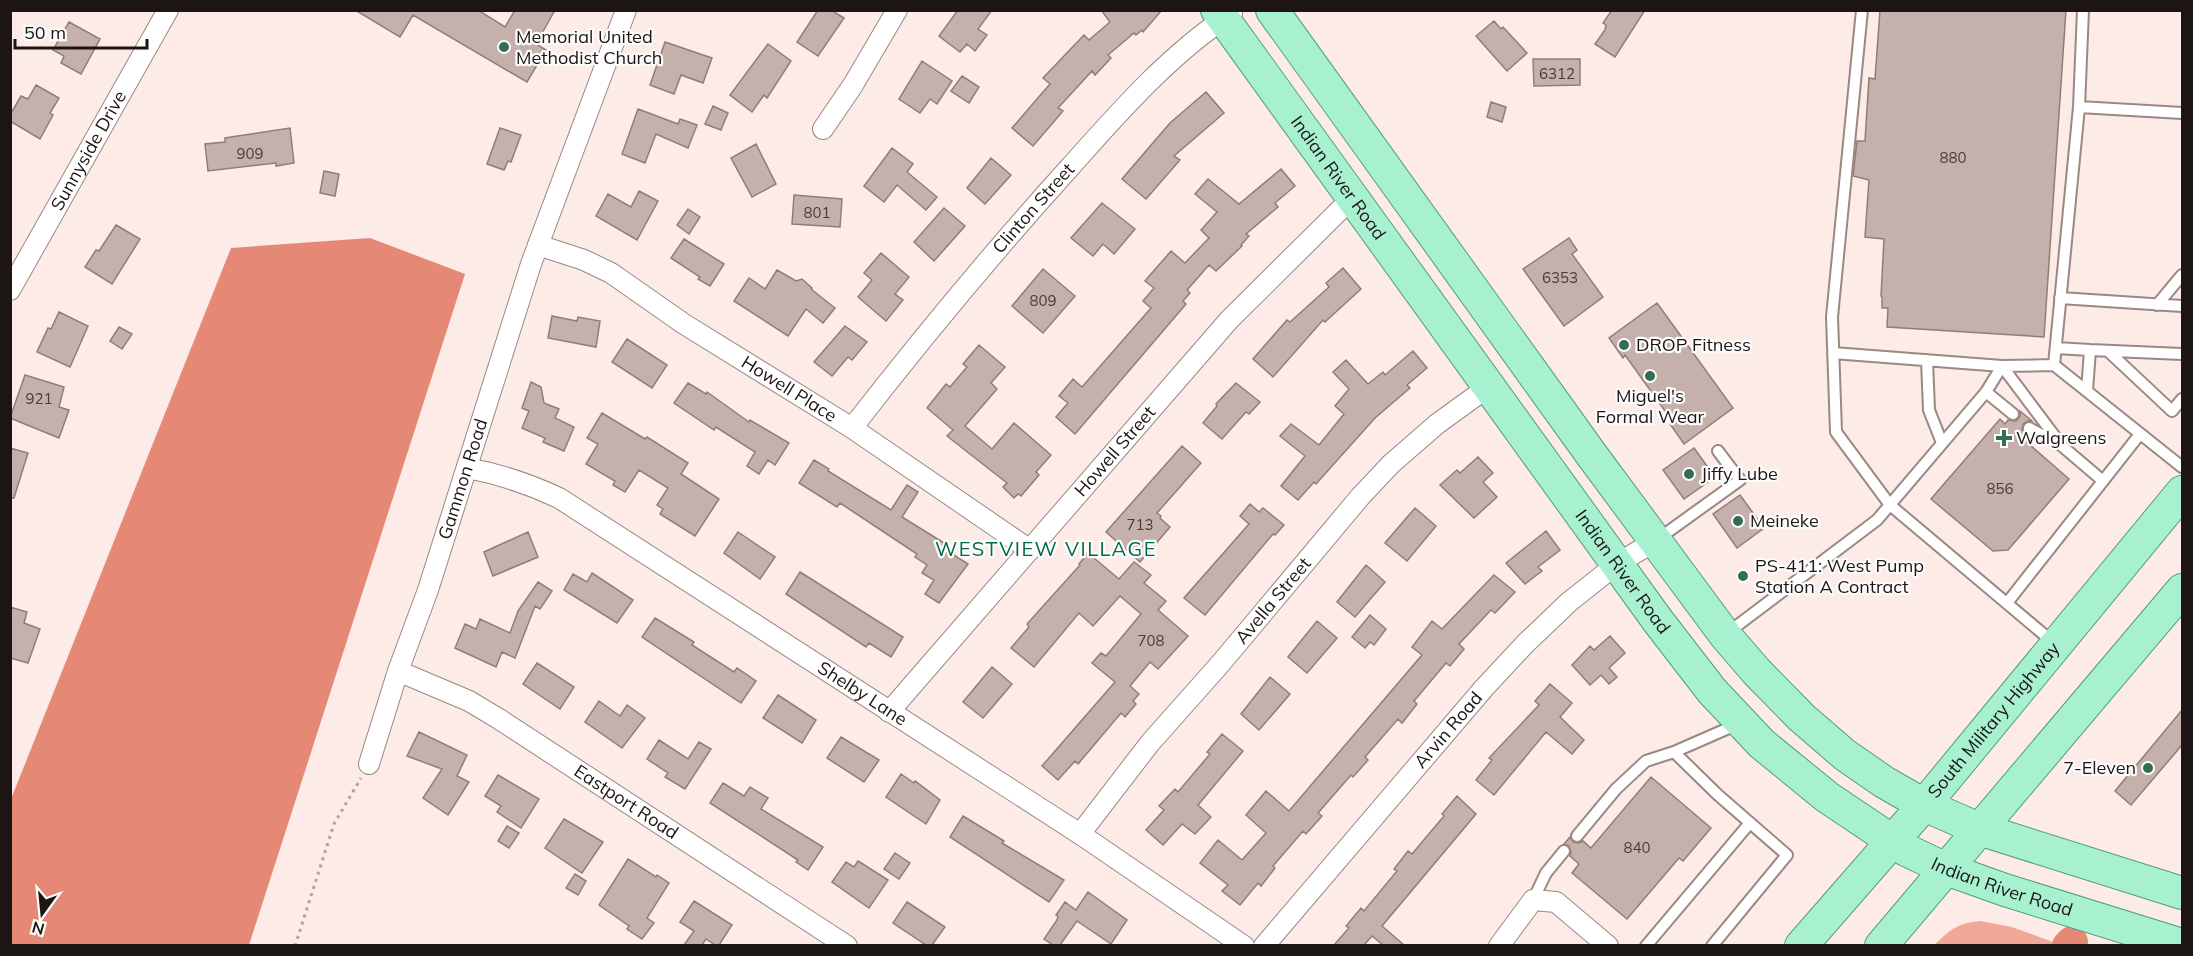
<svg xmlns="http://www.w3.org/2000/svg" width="2193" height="956" font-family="Mulish,sans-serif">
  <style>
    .green { fill: #f2a898 }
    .water { fill: #e58976 }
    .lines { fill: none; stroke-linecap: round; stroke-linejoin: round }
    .river { stroke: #e58976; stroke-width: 32 }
    .building { fill: #c5b0ac; stroke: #907d78; stroke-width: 1.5 }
    .service-casing { stroke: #9b8883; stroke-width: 14 }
    .minor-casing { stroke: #9b8883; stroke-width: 22 }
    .primary-casing { stroke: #509e7b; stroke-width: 34 }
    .path { stroke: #b0a29f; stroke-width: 3; stroke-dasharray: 3 4.5; stroke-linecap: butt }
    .service { stroke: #fff; stroke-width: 10 }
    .minor { stroke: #fff; stroke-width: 20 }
    .primary { stroke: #a7f1d1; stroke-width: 32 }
    .poi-dot { fill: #356d54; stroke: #fcfcfc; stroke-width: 2 }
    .labels { text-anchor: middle; stroke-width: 4.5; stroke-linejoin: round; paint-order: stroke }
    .number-label { font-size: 15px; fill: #463c39 }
    .poi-label { font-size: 18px; fill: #1c1513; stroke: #fcfcfc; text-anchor: start }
    .street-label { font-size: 18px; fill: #1c1513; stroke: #fcfcfc }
    .neighbourhood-label { font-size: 20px; letter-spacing: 1.5px; fill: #006947; stroke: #fcfcfc }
  </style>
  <rect width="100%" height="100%" fill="#fcebe7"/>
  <path class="green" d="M1980,921L2012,927L2061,945H1934C1950,930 1957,923 1980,921Z"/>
  <path class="water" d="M370,238L465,274L249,945H11V799L231,248Z"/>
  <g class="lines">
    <path class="river" d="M2068,946L2072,942"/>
  </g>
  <path class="building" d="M355,10H478L505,27L515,10H555L536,44L546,50L527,82L413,15L400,37Z
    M818,10H831L844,18L818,56L797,42Z
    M958,10H992L978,29L987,35L975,51L967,44L960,52L939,36Z
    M1101,10H1162L1143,32L1142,30L1136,35L1134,33L1108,55L1111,58L1095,75L1092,71L1058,108L1063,111L1033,146L1012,128L1050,84L1043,78L1084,35L1089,40L1110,22Z
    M1612,10H1645L1615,57L1595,44L1605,30L1606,25L1603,23Z
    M1880,10H2066L2044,337L1887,327L1888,308H1882V297L1881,296L1884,239L1865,237L1869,180L1853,176L1857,141H1865L1869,78L1875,79Z
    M1494,21L1501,29L1503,27L1527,53L1507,71L1476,36Z
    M69,22L100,39L81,74L61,63L64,56L53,50Z
    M665,42L712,58L703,83L681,75L674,94L650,85Z
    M768,44L791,61L767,98L764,95L752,112L730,95Z
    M1533,59H1580V85L1534,86Z
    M922,61L952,81L937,104L930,99L920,113L899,99Z
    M962,76L979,87L969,103L951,91Z
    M36,85L59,98L50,113L53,115L40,139L10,121V115L21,96L28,99Z
    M1206,92L1224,113L1174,156L1180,160L1146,199L1122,179L1170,123Z
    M1491,102L1506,107L1502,122L1487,117Z
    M713,106L728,113L721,130L705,124Z
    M638,109L678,124L680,119L697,125L688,148L656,134L645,163L622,154Z
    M290,128L294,163L276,166V163L208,171L205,144L225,142V138Z
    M500,128L521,135L511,162L508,161L504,170L487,164Z
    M756,144L776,184L752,197L731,158Z
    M892,148L913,164L907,172L937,197L926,210L897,185L884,202L864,186Z
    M991,158L1011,175L985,204L967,188Z
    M1281,169L1295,186L1275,203L1278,207L1246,234L1249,236L1241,245L1242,246L1216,271L1209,265L1187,290L1190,293L1183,301L1186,304L1075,434L1056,417L1068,403L1059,396L1073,379L1082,387L1151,308L1143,301L1154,288L1145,281L1171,251L1185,263L1209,238L1201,230L1217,212L1195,194L1208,179L1239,204Z
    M324,171L339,174L335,196L320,193Z
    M639,191L658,201L637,240L596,216L608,194L631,207Z
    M794,195L842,199L840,227L792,224Z
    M1102,203L1135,229L1114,254L1103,244L1093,256L1071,238Z
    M944,208L965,226L934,261L914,242Z
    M688,209L700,217L689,234L677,225Z
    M116,225L140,239L112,284L85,267L96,250L99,251Z
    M1569,238L1577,250L1572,254L1603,297L1564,326L1523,269Z
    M684,239L724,264L710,286L698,279L700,277L671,258Z
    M881,253L909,277L895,294L903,300L886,321L858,297L872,280L864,273Z
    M1343,268L1361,289L1325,322L1323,320L1273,377L1253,359L1287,320L1290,322L1329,287L1326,283Z
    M1043,269L1075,296L1043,333L1012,306Z
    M777,270L796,281L802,279L812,288L811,289L835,308L823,323L806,309L788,336L734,301L749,278L765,289Z
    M1657,303L1733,408L1684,444L1670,424L1673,422L1625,355L1623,358L1609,338Z
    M59,312L88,326L70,367L37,352L48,328L51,329Z
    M552,316L577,321L578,317L600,321L596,347L548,338Z
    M845,326L867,342L852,360L848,357L832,376L814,362Z
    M119,327L132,334L122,349L110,341Z
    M627,339L667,365L652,388L612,362Z
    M979,345L1005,367L991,383L997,389L965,426L992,449L1014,423L1051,455L1036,472L1039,475L1021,496L1018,494L1014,498L1003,487L1007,483L947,436L953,430L927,408L946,384L950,387L967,367L963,364Z
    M1413,351L1427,368L1407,385L1410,388L1375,418L1316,484L1314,482L1298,500L1281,486L1305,456L1280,436L1291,424L1319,445L1344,414L1335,406L1349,389L1333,372L1346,360L1368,384L1383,372L1385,375Z
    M25,375L64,387L59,407L69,410L59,438L10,418Z
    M531,382L541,387L544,403L559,409L555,418L574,427L564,451L543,442L545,438L522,428L529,411L522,408Z
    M688,383L706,394L707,392L749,422L750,420L789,443L775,465L768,460L759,474L747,466L755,452L716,427L714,430L674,403Z
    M1236,383L1260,402L1249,414L1246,412L1222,439L1203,423L1217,406L1216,404Z
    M2020,411L2032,421H2028L2023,424L2022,429L2025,434L2022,438L2069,479L2008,550L1993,551L1931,499L2000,419L2005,424L2008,420L2016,421L2020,416Z
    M602,413L645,439L647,437L688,463L681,474L719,499L695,536L660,514L663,509L657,505L668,488L639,470L625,492L613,485L615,481L586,464L598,444L587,438Z
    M1182,446L1201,463L1157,513L1161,516L1160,518L1170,527L1140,562L1106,532Z
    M10,448L28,453L14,498H10Z
    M1694,448L1715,477L1684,499L1663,470Z
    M1478,457L1493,473L1483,482L1497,497L1474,518L1440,485L1457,470L1460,473Z
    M814,460L829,469L828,471L891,510L907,485L918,492L902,517L949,546L946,550L968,564L939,603L925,594L934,580L922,573L927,565L915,557L917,554L840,503L837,507L799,483Z
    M1740,495L1764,528L1737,548L1713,514Z
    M1250,504L1259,512L1263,508L1284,525L1275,535L1273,534L1205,615L1184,598L1249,524L1240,516Z
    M1415,508L1436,526L1407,561L1385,543Z
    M1546,531L1560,550L1538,567L1542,571L1525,584L1506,563Z
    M528,532L538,557L493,576L484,552Z
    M738,532L775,557L760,579L724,553Z
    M1088,553L1119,579L1134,562L1151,575L1144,583L1166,601L1158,610L1188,636L1158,669L1150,662L1130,686L1139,694L1133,701L1136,704L1125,717L1121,713L1078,764L1075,761L1058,780L1042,766L1115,682L1092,663L1101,653L1106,656L1141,614L1120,596L1093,626L1079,613L1034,667L1011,648L1029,627L1027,624L1080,565L1079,564Z
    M1366,565L1385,582L1355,617L1337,602Z
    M800,572L903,637L891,657L869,643L866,647L786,594Z
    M592,573L633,600L617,623L564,590L573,574L587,582Z
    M1494,575L1515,592L1495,613L1491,610L1459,644L1464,649L1450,666L1446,663L1414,701L1417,704L1402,723L1398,719L1365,757L1368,760L1353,777L1351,775L1318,813L1322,816L1306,834L1303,831L1273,866L1275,868L1261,886L1258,883L1240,905L1222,891L1228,885L1200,863L1218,840L1242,860L1266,833L1246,815L1266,791L1289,811L1422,655L1412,647L1432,621L1442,629Z
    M538,582L552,591L540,609L535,606L515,658L502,652L496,667L455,648L465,624L476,629L480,619L510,633L518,611Z
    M10,607L27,612L24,623L40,629L28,663L10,658Z
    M1370,615L1386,629L1374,645L1370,642L1365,648L1352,637Z
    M655,618L694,642L692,645L734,672L737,668L756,681L741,703L642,637Z
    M1317,621L1337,638L1307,673L1288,657Z
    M1610,636L1625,653L1609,668L1617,677L1609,684L1601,675L1590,685L1572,665L1590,646L1594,650Z
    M537,663L574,687L560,709L523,684Z
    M992,667L1012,684L983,718L963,702Z
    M1270,677L1290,694L1259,730L1241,714Z
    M1550,684L1572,703L1560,717L1584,740L1572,754L1546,732L1494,795L1476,780L1492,760L1489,758L1539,705L1535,701Z
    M778,695L816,720L802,743L763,718Z
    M599,701L620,716L627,705L645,718L622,748L585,722Z
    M2182,710V745L2131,805L2115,791Z
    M419,732L467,755L457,776L469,782L448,815L423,798L442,769L407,756Z
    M1222,734L1243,751L1198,805L1211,817L1195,834L1182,824L1163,845L1146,830L1164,810L1159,806L1175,789L1178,792L1210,754L1207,752Z
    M841,737L879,760L864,782L827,758Z
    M659,740L688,759L699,742L711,749L685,789L665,777L668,773L647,759Z
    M901,774L914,783L915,781L940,800L926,824L886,797Z
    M498,775L539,799L521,828L497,812L501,806L485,796Z
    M1651,777L1711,828L1683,861L1679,858L1627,919L1572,873L1579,864L1570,856L1571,852L1569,846L1564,844L1570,837L1573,842L1579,843L1583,841L1591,848Z
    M723,783L744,796L750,787L768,798L761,809L823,847L808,870L796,862L798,860L710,803Z
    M1457,796L1476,814L1382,926L1404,945H1383L1372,936L1364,945H1334L1349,928L1346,926L1361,908L1364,911L1397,871L1394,869L1408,851L1412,854L1444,816L1442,814Z
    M963,816L1004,841L1002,843L1064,880L1049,902L950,837Z
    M564,819L603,842L582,873L545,848Z
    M507,826L519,833L509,848L498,841Z
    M895,853L910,863L899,879L884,869Z
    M628,859L656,877L657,875L669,883L647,918L654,923L642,939L627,929L629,926L599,905Z
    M858,861L888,880L869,908L832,882L846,862L854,867Z
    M575,874L586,881L578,895L566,888Z
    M1088,892L1127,920L1111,944L1077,921L1060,945H1053L1044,939L1057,920L1058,916L1056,915L1065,902L1076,910Z
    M694,901L732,925L719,945H715L706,939L702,945H684L694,931L680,922Z
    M907,902L945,927L932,945H926L893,923Z"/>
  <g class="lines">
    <defs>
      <path id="service" d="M1862,10L1832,317L1836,432L1890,505L2054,643
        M2083,10L2079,107L2054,365L2182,467
        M2079,107L2182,113
        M2060,298L2182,306
        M2157,305L2182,275
        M2056,348L2090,350
        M2108,351L2172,411L2182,399
        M1833,353L2002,366L2062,446L2103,481
        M1927,360L1929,410L1942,443
        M2087,391L2090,350L2182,354
        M1986,392L2013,414
        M2029,428L2059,444
        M1658,539L1740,480L1718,451
        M2007,603L2140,434
        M1726,634L1877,520L1986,392L2002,366L2054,365
        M1577,836L1616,789L1646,761L1674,752
        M1533,900L1546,873L1564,851
        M1646,946L1749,824
        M1712,946L1787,855L1718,795L1674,752L1738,724"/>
      <g id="minor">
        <path d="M823,129L853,85L897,10"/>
        <path id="s1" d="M538,245L584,260L611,273L684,324L852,428L1030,550"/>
        <path id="s2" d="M10,290L168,10"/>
        <path id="s3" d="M852,428C922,338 994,251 1071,166C1120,111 1170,54 1232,13"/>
        <path id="s4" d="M467,468C500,474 529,484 559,498L1080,834L1244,946"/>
        <path id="s5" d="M398,671L469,701L499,719L847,946"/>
        <path id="s6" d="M889,712L1229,320L1351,199"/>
        <path id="s7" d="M369,764L398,671L428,590L531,264L626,10"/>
        <path id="s8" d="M1080,834L1150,743L1221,663L1360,497L1391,464L1437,424L1488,387"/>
        <path id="s9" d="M1264,946L1484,688L1525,644L1569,602L1617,564L1655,541"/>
        <path d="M1499,946L1533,900L1556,902L1608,946"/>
      </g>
      <g id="primary">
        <path id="s10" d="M1217,10L1658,621L1712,691L1762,744L1827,797L1906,850L1946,869L2005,890L2182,945"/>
        <path d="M1272,10L1591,454L1725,635L1756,671L1801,717L1845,755L1884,782L1924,805L1979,829L2182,893"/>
        <path id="s11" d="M1801,946L1924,805L2182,492"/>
        <path d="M1881,946L2182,590"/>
      </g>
    </defs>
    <use href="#service" class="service-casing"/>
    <use href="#minor" class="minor-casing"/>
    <use href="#primary" class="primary-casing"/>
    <path class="path" d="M295,946L334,824L361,778"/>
    <use href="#service" class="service"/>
    <use href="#minor" class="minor"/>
    <use href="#primary" class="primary"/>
  </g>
  <g class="poi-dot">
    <circle cx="504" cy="47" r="6"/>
    <circle cx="1624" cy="345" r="6"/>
    <circle cx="1650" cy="376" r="6"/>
    <path d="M2001 429h6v6h6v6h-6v6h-6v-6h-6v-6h6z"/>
    <circle cx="1689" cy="474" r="6"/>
    <circle cx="1738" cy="521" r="6"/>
    <circle cx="1743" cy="576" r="6"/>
    <circle cx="2148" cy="768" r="6"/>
  </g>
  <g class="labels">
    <g class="number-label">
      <text x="1557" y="79">6312</text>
      <text x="250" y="159">909</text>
      <text x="1953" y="163">880</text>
      <text x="817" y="218">801</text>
      <text x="1560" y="283">6353</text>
      <text x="1043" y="306">809</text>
      <text x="39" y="404">921</text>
      <text x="2000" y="494">856</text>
      <text x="1140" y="530">713</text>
      <text x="1151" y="646">708</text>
      <text x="1637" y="853">840</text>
    </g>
    <g class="poi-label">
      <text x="516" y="43">Memorial United<tspan x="516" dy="21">Methodist Church</tspan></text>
      <text x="1636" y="351">DROP Fitness</text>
      <text x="1650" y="402" text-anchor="middle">Miguel's<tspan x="1650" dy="21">Formal Wear</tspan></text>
      <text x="2016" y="444">Walgreens</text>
      <text x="1701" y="480">Jiffy Lube</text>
      <text x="1750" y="527">Meineke</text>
      <text x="1755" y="572">PS-411: West Pump<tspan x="1755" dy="21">Station A Contract</tspan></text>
      <text x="2136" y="774" text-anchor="end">7-Eleven</text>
    </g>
    <g class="street-label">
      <text dy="6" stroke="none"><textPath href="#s2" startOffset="160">Sunnyside Drive</textPath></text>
      <text dy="6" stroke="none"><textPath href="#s10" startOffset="207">Indian River Road</textPath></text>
      <text dy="6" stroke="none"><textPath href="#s3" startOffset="285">Clinton Street</textPath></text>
      <text dy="6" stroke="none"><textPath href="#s1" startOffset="291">Howell Place</textPath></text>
      <text dy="6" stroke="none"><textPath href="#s6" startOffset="345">Howell Street</textPath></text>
      <text dy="6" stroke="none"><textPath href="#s7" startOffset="300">Gammon Road</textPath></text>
      <text dy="6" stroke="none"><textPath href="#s10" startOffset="693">Indian River Road</textPath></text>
      <text dy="6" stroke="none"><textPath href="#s8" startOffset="303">Avella Street</textPath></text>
      <text dy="6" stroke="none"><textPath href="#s4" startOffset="458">Shelby Lane</textPath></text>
      <text dy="6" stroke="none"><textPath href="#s11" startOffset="297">South Military Highway</textPath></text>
      <text dy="6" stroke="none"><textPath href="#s9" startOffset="284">Arvin Road</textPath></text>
      <text dy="6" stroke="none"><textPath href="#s5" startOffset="264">Eastport Road</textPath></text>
      <text dy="6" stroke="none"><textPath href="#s10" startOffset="1197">Indian River Road</textPath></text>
    </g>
    <g class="neighbourhood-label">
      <text x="1046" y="556">WESTVIEW VILLAGE</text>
    </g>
  </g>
  <rect width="2193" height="956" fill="none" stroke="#1c1513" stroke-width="24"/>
  <g transform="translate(42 914) rotate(195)" stroke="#fcfcfc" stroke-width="4.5" paint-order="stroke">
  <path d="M0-4.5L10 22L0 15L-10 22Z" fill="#1c1513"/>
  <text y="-9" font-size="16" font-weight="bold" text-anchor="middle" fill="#1c1513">N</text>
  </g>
  <path d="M15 39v9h132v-9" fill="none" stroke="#1c1513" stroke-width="3"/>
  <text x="24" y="39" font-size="18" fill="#1c1513" stroke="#fcfcfc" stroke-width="4.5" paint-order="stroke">50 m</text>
</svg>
